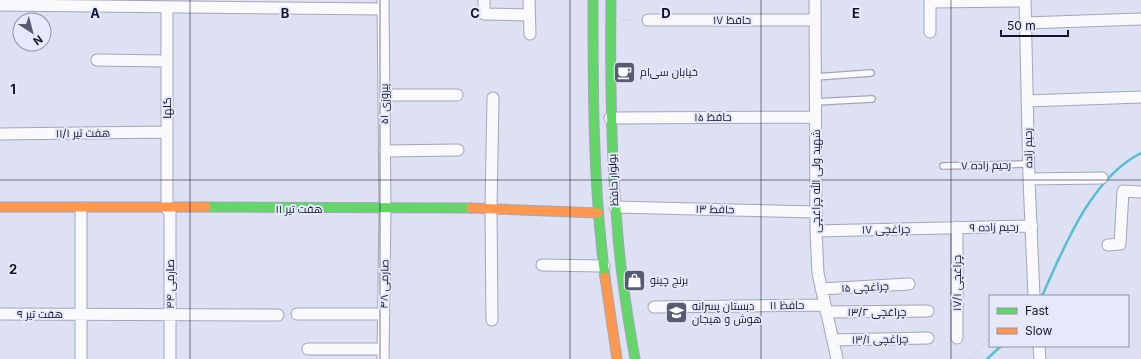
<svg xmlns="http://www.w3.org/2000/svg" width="1141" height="359" font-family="Inter,Cairo,sans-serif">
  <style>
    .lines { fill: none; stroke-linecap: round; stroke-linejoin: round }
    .stream { stroke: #59bdd6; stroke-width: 2.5 }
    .lane-casing { stroke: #a2a5bb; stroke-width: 8 }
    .street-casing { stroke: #a2a5bb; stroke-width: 13 }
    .fast-casing { stroke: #a2a5bb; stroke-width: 11 }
    .slow-casing { stroke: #a2a5bb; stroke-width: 11 }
    .path { stroke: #d2d3d9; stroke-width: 1.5; stroke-dasharray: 2 2; stroke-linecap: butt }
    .lane { stroke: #fafafd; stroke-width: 5.5 }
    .street { stroke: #fafafd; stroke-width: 11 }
    .fast { stroke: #63d668; stroke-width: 9 }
    .slow { stroke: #ff974d; stroke-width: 9 }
    .grid { fill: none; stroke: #10132f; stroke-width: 1; stroke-opacity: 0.55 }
    .labels { text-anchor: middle; stroke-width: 4; stroke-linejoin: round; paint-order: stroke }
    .street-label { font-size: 11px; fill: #10132f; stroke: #e6e9fa }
    .poi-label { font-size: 11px; fill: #10132f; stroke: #e6e9fa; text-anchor: start }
    .grid-label { font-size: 13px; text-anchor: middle; font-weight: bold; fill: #10132f; stroke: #e6e9fa; stroke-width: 4; stroke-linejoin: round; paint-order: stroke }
  </style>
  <rect width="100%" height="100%" fill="#dde1f3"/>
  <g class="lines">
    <path class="stream" d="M1042,296C1064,247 1091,178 1141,153
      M987,359L1001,346"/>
    <defs>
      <path id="lane" d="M815,77L871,73
        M815,102L872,99
        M943,166L1028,164"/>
      <path id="street" d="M383,0L385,209L383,359
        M484,0V14L529,15
        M529,0L530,34
        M815,0L816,231L818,273L837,359
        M1025,0L1029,179L1034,296
        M0,5L383,9
        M648,20H815
        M1025,23L1141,19
        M930,32V2L1025,1
        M97,60L167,61
        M384,95H457
        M1027,101L1141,97
        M610,118L815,117
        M0,134L167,132
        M384,151L458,150
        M1029,179L1102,178
        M615,207L815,212
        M81,208V359
        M167,209V7
        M957,227V338
        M816,231L1032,226
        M1108,245L1120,244L1123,191L1141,192
        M542,265L604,266
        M821,289L909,284
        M654,307L825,305
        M826,312L928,311
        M0,314L278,315
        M297,314H384
        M492,320L491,208L493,98
        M833,340L928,338
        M1039,346L1040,359
        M308,349H383
        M170,359V209"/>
      <path id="fast" d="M593,0C593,92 593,185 605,277
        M611,0C610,75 611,149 617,224C620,269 627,314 635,359
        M206,207L471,208"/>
      <path id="slow" d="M0,207H206
        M471,208L598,213
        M605,277L617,359"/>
    </defs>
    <use href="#lane" class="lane-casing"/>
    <use href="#street" class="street-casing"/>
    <use href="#fast" class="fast-casing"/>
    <use href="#slow" class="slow-casing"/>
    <path class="path" d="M622,20H638
      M970,359L990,338"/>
    <use href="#lane" class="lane"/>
    <use href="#street" class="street"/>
    <use href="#fast" class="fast"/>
    <use href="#slow" class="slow"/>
  </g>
  <path class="grid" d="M190,0V359M380,0V359M570,0V359M761,0V359M951,0V359M0,180H1141"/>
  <defs>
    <symbol id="cafe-square" viewBox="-11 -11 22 22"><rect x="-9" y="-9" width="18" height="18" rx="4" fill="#585b74" stroke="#e6e9fa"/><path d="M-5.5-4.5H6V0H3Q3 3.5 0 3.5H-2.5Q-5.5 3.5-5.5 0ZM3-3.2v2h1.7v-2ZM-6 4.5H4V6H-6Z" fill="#fff"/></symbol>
    <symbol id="shop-square" viewBox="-11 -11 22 22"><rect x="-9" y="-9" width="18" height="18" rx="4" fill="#585b74" stroke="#e6e9fa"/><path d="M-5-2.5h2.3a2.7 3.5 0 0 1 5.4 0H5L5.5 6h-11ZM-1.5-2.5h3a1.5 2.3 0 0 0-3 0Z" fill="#fff"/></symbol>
    <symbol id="school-square" viewBox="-11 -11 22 22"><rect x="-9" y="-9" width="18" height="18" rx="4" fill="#585b74" stroke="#e6e9fa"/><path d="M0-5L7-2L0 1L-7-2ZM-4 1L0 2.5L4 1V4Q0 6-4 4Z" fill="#fff"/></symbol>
  </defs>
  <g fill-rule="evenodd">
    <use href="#cafe-square" x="612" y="60" width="25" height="25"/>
    <use href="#shop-square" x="622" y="268" width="25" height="25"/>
    <use href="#school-square" x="664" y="300" width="25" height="25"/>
  </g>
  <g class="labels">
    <g class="street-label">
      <text x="732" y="24">حافظ ۱۷</text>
      <text transform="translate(384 104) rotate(-90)" y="4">پیروزی ۵۱</text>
      <text transform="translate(167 108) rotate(-90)" y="4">گلها</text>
      <text x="713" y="121">حافظ ۱۵</text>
      <text transform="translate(83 133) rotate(-1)" y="4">هفت تیر ۱۱/۱</text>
      <text transform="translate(1028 148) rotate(-91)" y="4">رحیم زاده</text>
      <text transform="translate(986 165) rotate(-1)" y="4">رحیم زاده ۷</text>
      <text transform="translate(613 180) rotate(-93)" y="4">بولوار حافظ</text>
      <text transform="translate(816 181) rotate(-90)" y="4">شهید ولی الله چراغچی</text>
      <text x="299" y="213">هفت تیر ۱۱</text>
      <text transform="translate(715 209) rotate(1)" y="4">حافط ۱۳</text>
      <text transform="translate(994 227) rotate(-1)" y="4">رحیم زاده ۹</text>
      <text transform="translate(886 229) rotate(-1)" y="4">چراغچی ۱۷</text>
      <text transform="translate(957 283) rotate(-90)" y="4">چراغچی ۱۷/۱</text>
      <text transform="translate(170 284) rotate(-90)" y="4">صارمی ۴۴</text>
      <text transform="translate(384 284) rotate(-89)" y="4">صارمی ۴۸</text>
      <text transform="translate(865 287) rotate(-3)" y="4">چراغچی ۱۵</text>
      <text transform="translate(787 305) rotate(-1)" y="4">حافظ ۱۱</text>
      <text x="877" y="316">چراغچی ۱۳/۲</text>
      <text x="40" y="318">هفت تیر ۹</text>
      <text transform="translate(880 339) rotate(-1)" y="4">چراغچی ۱۳/۱</text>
    </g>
    <g class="poi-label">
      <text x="640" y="76">خیابان سی‌ام</text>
      <text x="650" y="284">برنج چینو</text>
      <text x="692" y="310">دبستان پسرانه<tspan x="692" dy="13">هوش و هیجان</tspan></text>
    </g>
  </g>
  <g class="grid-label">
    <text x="95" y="18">A</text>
    <text x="285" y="18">B</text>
    <text x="475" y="18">C</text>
    <text x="666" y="18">D</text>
    <text x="856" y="18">E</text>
    <text x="13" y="94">1</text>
    <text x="13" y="274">2</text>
  </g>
  <rect x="989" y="295" width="140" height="52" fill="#e6e9fa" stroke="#9093a9"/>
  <rect x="997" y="308" width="20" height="6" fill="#63d668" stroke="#9093a9"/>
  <text x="1025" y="315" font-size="12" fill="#10132f">Fast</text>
  <rect x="997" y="328" width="20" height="6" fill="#ff974d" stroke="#9093a9"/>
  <text x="1025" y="335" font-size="12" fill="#10132f">Slow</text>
  <g transform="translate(32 32) rotate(144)"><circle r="19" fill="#e6e9fa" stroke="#9093a9"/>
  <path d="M0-3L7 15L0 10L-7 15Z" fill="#585b74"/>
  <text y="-6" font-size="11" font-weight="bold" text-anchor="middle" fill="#10132f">N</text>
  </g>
  <path d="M1001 30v6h67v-6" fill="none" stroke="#10132f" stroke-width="2"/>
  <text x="1007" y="30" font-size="12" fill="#10132f" stroke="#e6e9fa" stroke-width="3" paint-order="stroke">50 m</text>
</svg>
